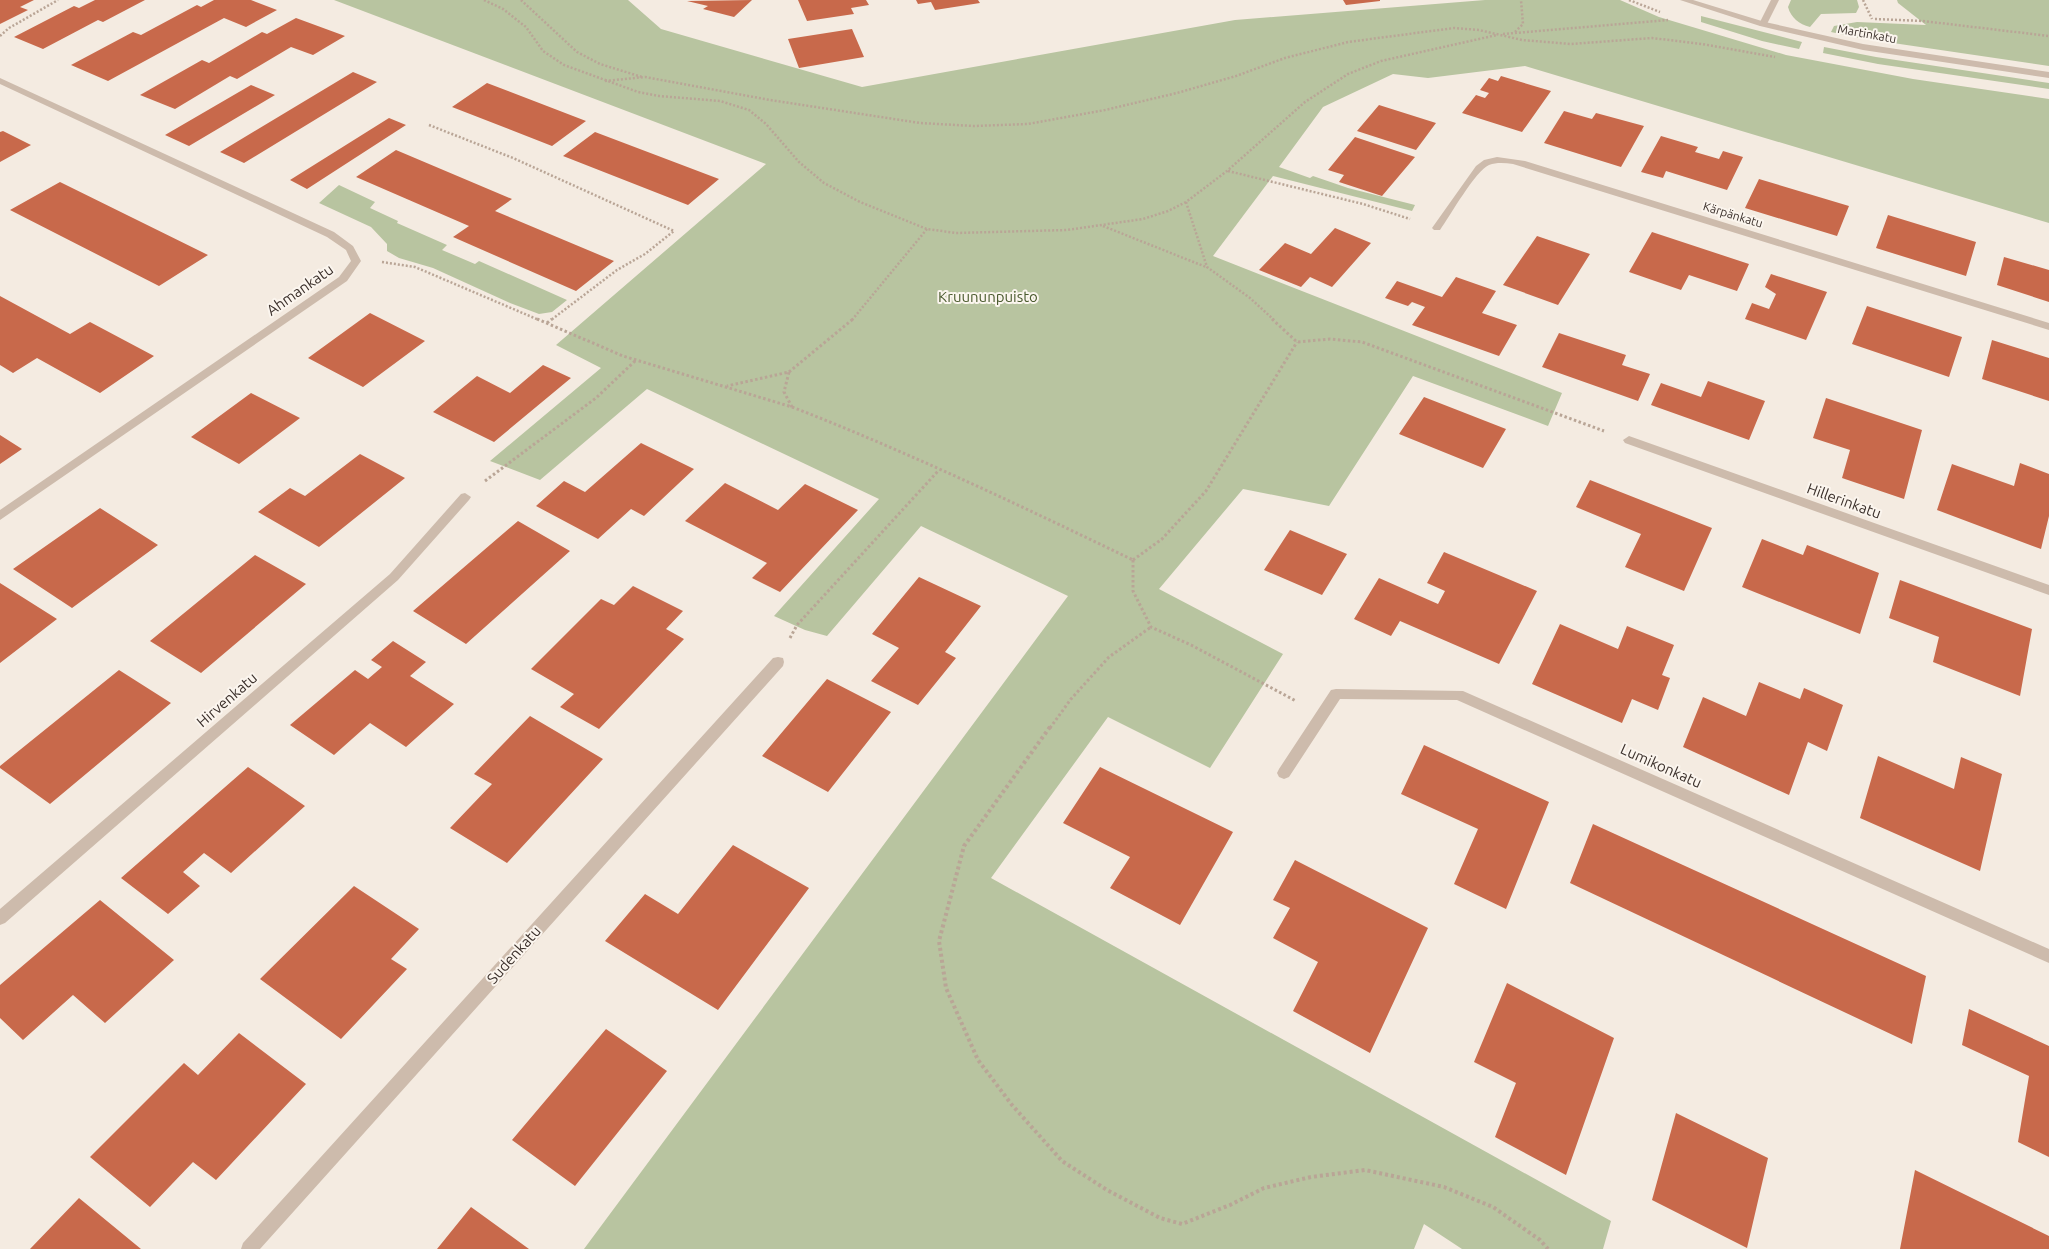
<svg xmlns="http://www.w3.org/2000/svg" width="2049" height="1249" font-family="Ubuntu,sans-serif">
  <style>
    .green { fill: #b8c4a0 }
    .building { fill: #c8694b }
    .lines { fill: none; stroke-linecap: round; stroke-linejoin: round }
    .path-far2 { stroke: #b9a596; stroke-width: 2.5; stroke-dasharray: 2 2; stroke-linecap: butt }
    .path-far1 { stroke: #b9a596; stroke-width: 3; stroke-dasharray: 2.5 2.5; stroke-linecap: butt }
    .path { stroke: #b9a596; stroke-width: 4; stroke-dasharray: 3 3; stroke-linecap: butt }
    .minor { fill: #cdbbac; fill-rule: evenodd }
    .tertiary { fill: #cdbbac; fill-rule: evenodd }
    .labels { text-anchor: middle; stroke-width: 4; stroke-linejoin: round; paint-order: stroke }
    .far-street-label { font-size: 12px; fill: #3b302b; stroke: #fbf5ee }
    .street-label { font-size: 15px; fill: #3b302b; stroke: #fbf5ee }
    .park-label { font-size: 15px; fill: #4a5a2e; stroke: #fbf5ee }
  </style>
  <rect width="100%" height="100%" fill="#f4ebe1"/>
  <path class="green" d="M334,0H628L661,29L862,87L1235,20L1485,0H1620L1659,17L1786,55L1913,79L2049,99V223L1525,66L1428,78L1393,74L1323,107L1279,167L1310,178L1313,176L1348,188L1415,205L1412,211L1273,176L1213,256L1562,393L1548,426L1413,376L1329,506L1243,489L1159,589L1283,654L1210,768L1108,717L991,878L1611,1221L1603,1249H1462L1424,1224L1414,1249H584L1068,596L921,526L827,636L805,630L774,616L879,499L647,389L540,480L490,461L601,368L556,345L766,164Z
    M1791,0H1857L1859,7L1856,13L1821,14L1810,27C1799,24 1791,18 1788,7Z
    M1897,0H2049V66L1859,38L1831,32L1834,26L1857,22L1926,25L1898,3Z
    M1701,16L1802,42L1799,49L1762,41L1701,22Z
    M1824,47L1876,57L2049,83V89L1878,64L1823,53Z
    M339,185L375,202L370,208L398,221L397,223L447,245L442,250L475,264L479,261L567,300L552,312L539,314L510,303L433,268L399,258L387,251V244L371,227L319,203Z"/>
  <path class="building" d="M0,0H34L20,7L28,10L0,24Z
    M95,0H145L103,22L98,20L43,49L14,37L74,6L79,8Z
    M214,0H251L277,10L246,27L224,18L108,81L71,65L133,32L141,35L197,5L201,7Z
    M752,0L734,17L703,9L708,6L687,1Z
    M798,0H866L869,5L851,8L854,14L807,21Z
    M916,0H978L980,3L935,10L931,2L918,4Z
    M1343,0H1380V1L1346,5Z
    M296,18L345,36L313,55L291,47L237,79L230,76L175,109L140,95L202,60L209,63L262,32L267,34Z
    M852,29L864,57L799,68L788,39Z
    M353,72L377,82L244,163L220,152Z
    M1501,76L1551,91L1522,132L1462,113L1476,95L1485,98L1489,93L1480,90L1489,78L1498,81Z
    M487,83L586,121L552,146L452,107Z
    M251,85L275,95L189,146L165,135Z
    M1379,105L1436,123L1416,150L1357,131Z
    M1564,111L1592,119L1596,113L1644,126L1621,167L1544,143Z
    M389,118L406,125L307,189L290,180Z
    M3,131L31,145L0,162V132Z
    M595,132L719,179L688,205L563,156Z
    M1661,136L1698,147L1695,152L1719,159L1723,151L1743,157L1727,190L1666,171L1663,178L1641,172Z
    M1355,137L1415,157L1382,196L1339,182L1344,175L1328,170Z
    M396,150L512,199L495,211L614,261L576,291L453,237L469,226L356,177Z
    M1759,179L1849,206L1837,236L1745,208Z
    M60,182L208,255L159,286L10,210Z
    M1888,215L1976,242L1966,276L1876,248Z
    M1335,228L1371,243L1332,287L1310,277L1301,287L1259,270L1285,243L1311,254Z
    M1652,232L1749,264L1737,291L1689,275L1681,290L1629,272Z
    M1537,236L1590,254L1558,305L1503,285Z
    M2004,257L2049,270V302L1997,285Z
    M1771,274L1827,292L1806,340L1745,319L1752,303L1769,309L1776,294L1765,287Z
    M1456,277L1496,291L1482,313L1517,325L1499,356L1412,325L1425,307L1412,302L1408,306L1385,298L1397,281L1442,297Z
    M0,296L70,334L90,322L154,356L100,393L37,358L13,373L0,365Z
    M1867,306L1962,337L1949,377L1852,344Z
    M370,313L425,341L363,387L308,358Z
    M1559,333L1626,355L1622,365L1650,374L1638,401L1542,367Z
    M1992,340L2049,358V401L1982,379Z
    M543,365L571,378L494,442L433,412L477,376L510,393Z
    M1708,381L1765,401L1749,440L1651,405L1661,383L1701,397Z
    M251,393L300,418L239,464L191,437Z
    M1424,397L1506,429L1483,468L1399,434Z
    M1826,398L1922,430L1904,499L1842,478L1850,450L1813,438Z
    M0,435L22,449L0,464Z
    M641,443L694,469L644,516L631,509L598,539L536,506L564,481L585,492Z
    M360,454L405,478L319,547L258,512L290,488L305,496Z
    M2020,463L2049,474V516L2041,549L1937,510L1952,464L2014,486Z
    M1590,480L1712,528L1684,591L1625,567L1641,534L1576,507Z
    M725,483L778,510L805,484L858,510L780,592L752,578L767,563L685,521Z
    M100,508L158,545L72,608L13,569Z
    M518,521L570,551L466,644L413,611Z
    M1290,530L1347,554L1322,595L1264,570Z
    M1762,539L1803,555L1807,545L1879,573L1860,634L1742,587Z
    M1444,552L1537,591L1499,664L1400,621L1391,636L1354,619L1379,578L1438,604L1445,591L1427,583Z
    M255,555L306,584L201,673L150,641Z
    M919,577L981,606L945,652L956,658L918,705L871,681L899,648L872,634Z
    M1900,580L2032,629L2020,696L1933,662L1939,637L1889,618Z
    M0,583L57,619L0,663Z
    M633,586L683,611L666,629L684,639L599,729L560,707L574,694L531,669L601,599L614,605Z
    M1560,624L1618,649L1627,626L1674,645L1662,675L1670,678L1658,710L1632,699L1622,723L1532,684Z
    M393,641L426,662L410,676L454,704L406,747L370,723L334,755L290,725L355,670L368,679L382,667L371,660Z
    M119,670L171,703L50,804L0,768V766Z
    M827,679L891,712L828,792L762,756Z
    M1759,682L1800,699L1804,688L1843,705L1827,751L1808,742L1789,795L1683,747L1703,697L1746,716Z
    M530,716L603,759L507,863L450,828L492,784L474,774Z
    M1424,745L1549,802L1506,909L1454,884L1478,829L1401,794Z
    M1878,756L1954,789L1961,757L2002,774L1980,871L1860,818Z
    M248,767L305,806L231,873L204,853L183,872L200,886L168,914L121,878Z
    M1100,767L1233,832L1180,925L1110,888L1130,857L1063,823Z
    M1593,824L1926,976L1912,1044L1570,883Z
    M733,845L809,888L718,1010L605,941L645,894L678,914Z
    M1295,860L1428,928L1370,1053L1293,1011L1318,962L1273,938L1290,908L1273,900Z
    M354,886L419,929L391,959L407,969L341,1039L260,979Z
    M100,900L174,960L105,1023L73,995L23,1040L0,1018V985Z
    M1507,983L1614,1038L1566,1175L1495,1137L1516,1083L1474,1062Z
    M1969,1009L2049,1046V1157L2018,1142L2029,1076L1962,1045Z
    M606,1029L667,1071L575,1186L512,1140Z
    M239,1033L306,1084L216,1180L193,1162L150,1207L90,1157L184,1063L198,1075Z
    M1676,1113L1768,1158L1747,1248L1652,1200Z
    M1915,1170L2049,1236V1249H1900Z
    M79,1198L141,1249H30Z
    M471,1207L529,1249H437Z"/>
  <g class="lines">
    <path class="path-far2" d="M484,0L503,9L526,27L543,51L564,65L638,92L659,96L720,101L749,110L766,124L799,162L824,183L860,202L927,229L956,233L1067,230L1143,219L1168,211L1186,202L1227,171L1305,102L1348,74L1381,61L1497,35
      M521,0L577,52L600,64L642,77
      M1629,0L1660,12
      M1863,0L1872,19
      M1875,19L1923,21L2049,36
      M1515,32L1523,24L1521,0
      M1503,34L1668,20
      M0,36L9,28L58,0
      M605,81L645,77L770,100L920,123L974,126L1028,124L1105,110L1177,93L1236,76L1285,58L1348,42L1454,28L1479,30L1522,40L1571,44L1652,38L1702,44L1775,57
      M429,125L513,158L674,231L645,254L617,270L551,320
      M1228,171L1363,204L1410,219
      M1186,202L1207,267L1250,298L1274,320
      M1103,226L1206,267
      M382,262L415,267L539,320
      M852,320L927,229"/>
    <path class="path-far1" d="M537,319L623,356L792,407L784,392L789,372L727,386
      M1272,319L1297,342L1330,339L1362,342L1604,431
      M547,323L552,319
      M789,372L853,319
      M792,407C908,452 1021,506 1133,560
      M485,481L596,398L636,360
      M1133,560L1162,539L1206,491L1297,342
      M1133,560V591L1151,627L1191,645L1296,701
      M790,638L797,625L939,470
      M1050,728L1071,699L1109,657L1151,627"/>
    <path class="path" d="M1050,727L964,846L939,941L946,988L978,1060L1012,1105L1062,1161L1107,1190L1160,1218L1182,1224L1230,1205L1264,1188L1311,1177L1365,1170L1444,1187L1493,1207L1540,1240L1548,1249"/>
    <path class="minor" d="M1771,0H1779L1766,26H1760L1759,24Z
      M0,78L334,232L353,246L361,261L347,281L0,520V510L339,277L351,261L346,250L327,237L0,84Z
      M1497,157L1525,161L2049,323V330L1513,164C1505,163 1497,162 1489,165C1476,170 1450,216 1440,230H1434L1432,228L1476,166L1484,160Z
      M1629,436L2049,585V595L1625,443L1623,440Z
      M465,493L471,497L469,500L398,580L5,923L0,925V909L390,574L461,494Z
      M778,657L783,658L784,662L783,666L260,1249H241L243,1243L773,658Z
      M1336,689L1463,691L2049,949V963L1457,700L1340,699L1289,777L1284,779L1279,777L1277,773L1279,769L1331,690Z"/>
    <path class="tertiary" d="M1680,0H1693L1765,22L1863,44L2049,72V78L1863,50L1760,26Z"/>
  </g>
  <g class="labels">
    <g class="far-street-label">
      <text transform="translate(1867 34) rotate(10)" y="4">Martinkatu</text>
      <text transform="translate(1733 215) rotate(17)" y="4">Kärpänkatu</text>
    </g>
    <g class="street-label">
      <text transform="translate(300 290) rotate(-35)" y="5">Ahmankatu</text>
      <text transform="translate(1844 501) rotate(20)" y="5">Hillerinkatu</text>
      <text transform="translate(227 700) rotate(-41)" y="5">Hirvenkatu</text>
      <text transform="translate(1661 766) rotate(24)" y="5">Lumikonkatu</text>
      <text transform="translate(514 955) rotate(-48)" y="5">Sudenkatu</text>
    </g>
    <g class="park-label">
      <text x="988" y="302">Kruununpuisto</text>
    </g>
  </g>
</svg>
